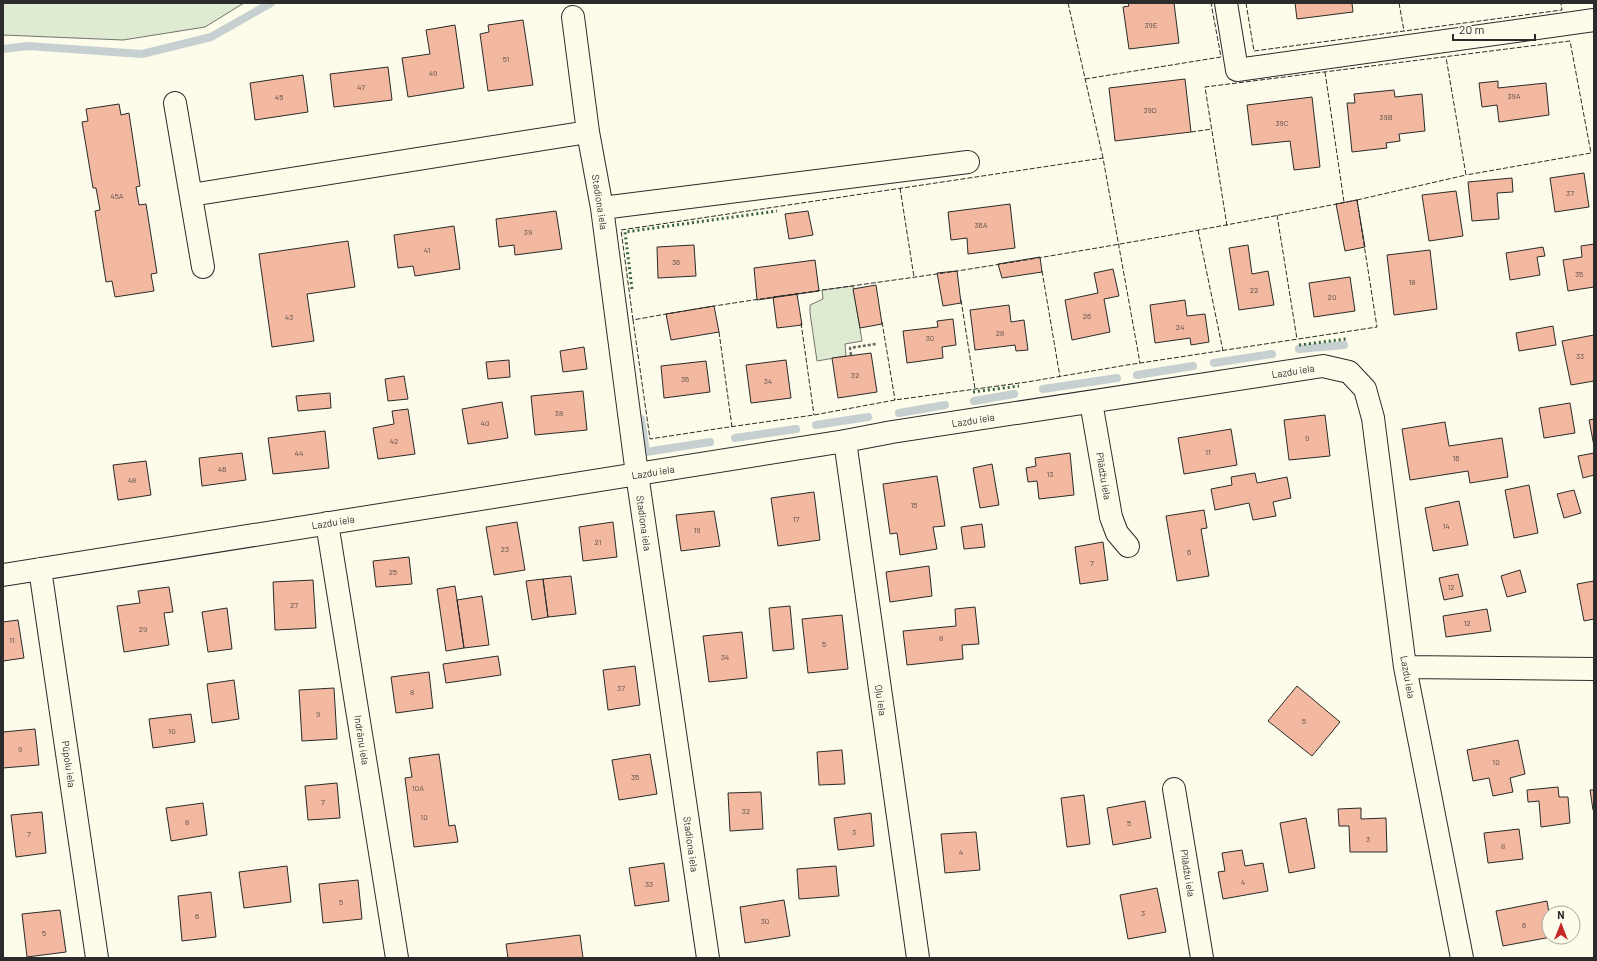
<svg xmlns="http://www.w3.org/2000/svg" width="1597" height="961" font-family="Barlow,sans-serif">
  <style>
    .green { fill: #deebd1; stroke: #74746e }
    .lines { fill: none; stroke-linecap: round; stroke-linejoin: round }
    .stream { stroke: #c7d0d0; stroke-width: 8 }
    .building { fill: #f2b8a0; stroke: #2b2b2b }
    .minor-casing { stroke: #2b2b2b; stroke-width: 24 }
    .path { stroke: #6a6964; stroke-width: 2.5; stroke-dasharray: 3 2; stroke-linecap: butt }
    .minor { stroke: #fdfbea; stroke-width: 22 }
    .hedge { stroke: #34623c; stroke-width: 3; stroke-dasharray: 2 3; stroke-linecap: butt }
    .fence { stroke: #2b2b2b; stroke-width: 1; stroke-dasharray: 5 2; stroke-linecap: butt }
    .labels { text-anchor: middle; stroke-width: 3; stroke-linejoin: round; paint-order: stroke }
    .number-label { font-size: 8px; fill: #5d4e48 }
    .street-label { font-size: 10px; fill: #2b2b2b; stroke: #fdfbea }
  </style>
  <rect width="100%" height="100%" fill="#fdfbea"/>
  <path class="green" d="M3,3H244L205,27L123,40L3,35Z
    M853,286L862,341L845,344L846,356L817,361L810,313V305L823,299L822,290Z"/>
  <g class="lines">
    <path class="stream" d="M3,49L28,46L142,54L211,37L271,3
      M1299,349L1344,345
      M1214,363L1272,354
      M1137,375L1193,366
      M1043,389L1117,378
      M974,401L1014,394
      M899,413L945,405
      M641,419L646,452L710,442
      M816,425L868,417
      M735,438L796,429"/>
  </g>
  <path class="building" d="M1128,3H1174L1179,43L1129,49L1123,7L1129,6Z
    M1295,3H1352L1353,12L1297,19Z
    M523,20L533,85L488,91L480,34L489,32L488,25Z
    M455,25L464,88L408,97L402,58L430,54L426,30Z
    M388,67L392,100L334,107L330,74Z
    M303,75L308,112L255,120L250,83Z
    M1185,79L1191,132L1115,141L1109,88Z
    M1498,81V88L1546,83L1549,115L1499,122L1497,105L1482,107L1479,83Z
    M1394,90L1395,97L1422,94L1425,131L1399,134L1400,141L1386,143L1387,148L1352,152L1347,103H1355L1354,94Z
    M1312,97L1320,167L1294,170L1290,141L1252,145L1247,105Z
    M119,104L121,115L129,113L140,186L136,187L139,205L146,204L157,273L151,274L154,291L115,297L112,281L106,282L95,211L100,210L96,188H93L82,122L88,121L86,109Z
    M1584,173L1589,207L1555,212L1550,178Z
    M1512,178L1513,192L1497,193L1499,219L1472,221L1468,182Z
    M1456,191L1463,236L1429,241L1422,195Z
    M1357,200L1365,247L1345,251L1336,204Z
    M1010,204L1015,248L968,254L967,238L951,240L948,212Z
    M556,211L562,249L515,255L514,245L499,247L496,219Z
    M808,211L813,235L789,239L785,214Z
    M454,226L460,269L415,276L413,266L398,268L394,235Z
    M348,241L355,287L307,294L314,341L272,347L259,254Z
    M1594,244V287L1568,291L1563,260L1582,257L1581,246Z
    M694,245L696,276L658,278L657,247Z
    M1248,245L1252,274L1268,271L1274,305L1239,310L1229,248Z
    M1543,247L1545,256L1537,257L1540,275L1510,280L1506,253Z
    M1430,250L1437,309L1394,315L1387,255Z
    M1040,257L1042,272L1002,278L998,264Z
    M815,260L819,291L757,300L754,268Z
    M1113,269L1119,296L1104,299L1110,332L1072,340L1065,300L1098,293L1094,273Z
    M957,271L961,303L943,306L937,273Z
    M1350,277L1355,311L1314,317L1309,283Z
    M876,285L882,324L860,328L853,289Z
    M797,294L802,325L777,328L773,297Z
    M1185,300L1187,316L1205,314L1209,342L1191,345L1190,338L1155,343L1150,305Z
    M1009,305L1011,322L1024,320L1028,350L1016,351L1015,345L975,350L970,310Z
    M714,306L719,332L671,340L666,314Z
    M953,319L956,345L942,347L943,358L907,363L903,331L938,327L937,321Z
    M1553,326L1556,345L1519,351L1516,333Z
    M1594,335V381L1571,385L1562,341Z
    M584,347L587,369L563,372L560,351Z
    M871,353L877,392L838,398L832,358Z
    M509,360L510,377L488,379L486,362Z
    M786,360L791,398L751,403L746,365Z
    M706,361L710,392L664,398L661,366Z
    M404,376L408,399L388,401L385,379Z
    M583,391L587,430L535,435L531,396Z
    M330,393L331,408L298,411L296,396Z
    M502,402L508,438L468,444L462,409Z
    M1570,403L1575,433L1544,438L1539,408Z
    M408,409L415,454L378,459L373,428L394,424L392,411Z
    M1325,415L1330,456L1289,460L1284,420Z
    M1594,419V446L1589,420Z
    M1445,422L1449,446L1502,438L1508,477L1470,483L1468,471L1410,480L1402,429Z
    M1231,429L1237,465L1184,474L1178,438Z
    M325,431L329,468L273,474L268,438Z
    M242,453L246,480L202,486L199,458Z
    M1070,453L1074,495L1039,499L1037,481L1028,482L1026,468L1036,466L1035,458Z
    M1594,453V475L1583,478L1578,456Z
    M146,461L151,495L118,500L113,465Z
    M992,464L999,505L980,508L973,468Z
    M1255,473L1257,483L1287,477L1291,498L1273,502L1276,516L1253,520L1249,503L1215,510L1211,489L1232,485L1231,477Z
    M937,476L945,526L933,527L937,549L900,555L897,533L890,534L883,484Z
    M1529,485L1538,533L1514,538L1505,490Z
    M1574,490L1581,513L1564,518L1557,494Z
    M814,492L820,540L778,546L771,498Z
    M1459,501L1468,545L1433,551L1425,508Z
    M1204,510L1207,528L1201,529L1209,576L1177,581L1166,516Z
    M714,511L720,546L681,551L676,515Z
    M517,522L525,570L494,575L486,527Z
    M613,522L617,557L583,561L579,527Z
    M982,524L985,547L964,549L961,527Z
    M1103,542L1108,580L1080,584L1075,547Z
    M409,557L412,584L376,587L373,561Z
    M929,566L932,596L890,602L886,572Z
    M1520,570L1526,592L1507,597L1501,576Z
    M1458,574L1463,596L1444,600L1439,578Z
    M571,576L576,614L548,617L543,579Z
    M543,579L548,617L532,620L526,581Z
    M313,580L316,628L275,630L273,582Z
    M1594,581V619L1584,621L1577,584Z
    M455,586L464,648L446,651L437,589Z
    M169,587L173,612L164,613L169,645L124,652L117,606L140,603L138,591Z
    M482,596L489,645L464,648L457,600Z
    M790,606L794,649L773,651L769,608Z
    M975,607L979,644L962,645L963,659L907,665L903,631L956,626L955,609Z
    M227,608L232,649L208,652L202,612Z
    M1487,609L1491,631L1446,637L1443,616Z
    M842,615L848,669L808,673L802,619Z
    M18,620L24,658L3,661V622Z
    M742,632L747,678L709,682L703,636Z
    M498,656L501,675L446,683L443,664Z
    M635,666L640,705L608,710L603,670Z
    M429,672L433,708L396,713L391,677Z
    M234,680L239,719L212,723L207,684Z
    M1297,686L1340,722L1312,756L1268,721Z
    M334,688L337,739L302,741L299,690Z
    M191,714L195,742L153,748L149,719Z
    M35,729L39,765L3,768V732Z
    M1518,740L1525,774L1510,778L1513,792L1493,796L1489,778L1473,781L1467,750Z
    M842,750L845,784L819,785L817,752Z
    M439,754L449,826L455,825L458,842L414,847L405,778L412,777L409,758Z
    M650,754L657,794L619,800L612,760Z
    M337,783L340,818L308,820L305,786Z
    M1558,787L1559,797H1568L1570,823L1541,827L1539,801L1528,802L1527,790Z
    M1590,790H1594V810H1593Z
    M761,792L763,829L730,831L728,793Z
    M1084,795L1090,844L1067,847L1061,798Z
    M1145,801L1151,838L1113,845L1107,808Z
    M203,803L207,835L171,841L166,808Z
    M1361,808V819L1386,818L1387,852H1350L1349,826H1339L1338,809Z
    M42,812L46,853L16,857L11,815Z
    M871,813L874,846L838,850L834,818Z
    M1306,818L1315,868L1289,873L1280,823Z
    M1519,829L1523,859L1488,863L1484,833Z
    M976,832L980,870L945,873L941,834Z
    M1242,850L1245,866L1263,863L1268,891L1223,899L1218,872L1225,871L1222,853Z
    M664,863L669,901L635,906L629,868Z
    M287,866L291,902L244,908L239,872Z
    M836,866L839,896L799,899L797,869Z
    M358,880L362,919L323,923L319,884Z
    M1157,888L1166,932L1128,939L1120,895Z
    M211,892L216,937L182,941L178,896Z
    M784,900L790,936L745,943L740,907Z
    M1547,901L1549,913V937H1551L1503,946L1496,911Z
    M60,910L66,952L27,957L22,914Z
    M580,935L583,958H508L506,944Z"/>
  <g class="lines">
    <defs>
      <path id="minor" d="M1226,3L1237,70L1594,20
        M573,17L588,132L602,208L637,474L708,958
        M175,103L203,267
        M191,195L588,132
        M602,208L968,162
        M1091,402L1111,517L1117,533L1128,546
        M845,441L918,958
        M327,523L397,958
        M40,569L97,958
        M3,575L845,441L892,432L1323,366L1349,372L1365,389L1373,418L1405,667L1462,958
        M1405,667L1594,669
        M1174,789L1202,958"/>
    </defs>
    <use href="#minor" class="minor-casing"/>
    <path class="path" d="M851,355L850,348L876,344"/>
    <use href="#minor" class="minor"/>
    <path class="hedge" d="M632,289L625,232L777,211
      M1299,345L1346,339
      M973,392L1019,386"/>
    <path class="fence" d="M1068,3L1103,158
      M1246,3L1254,51L1562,10L1561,3
      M1399,3L1404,31
      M1325,72L1344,202
      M1085,79L1221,57L1211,3
      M1191,132L1212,129
      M900,188L914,277
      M1357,200L1377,327L1127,365L1027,382L895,400L814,415L722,428L650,439L633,320C740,300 849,287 957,271C1091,250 1225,226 1357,200Z
      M1357,200L1466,175L1446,57
      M1277,215L1297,339
      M1227,226L1205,87L1570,41L1591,153L1466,175
      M1198,230L1223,351
      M1042,271L1060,377
      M961,300L975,389
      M633,320L621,230L1103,158L1140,363
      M882,322L895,400
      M801,323L814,415
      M719,332L732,427"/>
  </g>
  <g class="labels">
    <g class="number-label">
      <text x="1151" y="28">39E</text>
      <text x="506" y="62">51</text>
      <text x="433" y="76">49</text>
      <text x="361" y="90">47</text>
      <text x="1514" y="99">39A</text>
      <text x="279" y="100">45</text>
      <text x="1150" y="113">39D</text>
      <text x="1386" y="120">39B</text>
      <text x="1282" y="126">39C</text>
      <text x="1570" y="196">37</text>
      <text x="117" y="199">45A</text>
      <text x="981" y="228">36A</text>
      <text x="528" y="235">39</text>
      <text x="427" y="253">41</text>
      <text x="676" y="265">36</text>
      <text x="1579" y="277">35</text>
      <text x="1412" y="285">18</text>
      <text x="1254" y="293">22</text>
      <text x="1332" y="300">20</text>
      <text x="1087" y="319">26</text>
      <text x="289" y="320">43</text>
      <text x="1180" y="330">24</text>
      <text x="1000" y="336">28</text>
      <text x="930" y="341">30</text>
      <text x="1580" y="359">33</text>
      <text x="855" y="378">32</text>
      <text x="685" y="382">36</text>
      <text x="768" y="384">34</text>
      <text x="559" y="416">38</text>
      <text x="485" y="426">40</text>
      <text x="1307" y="441">9</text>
      <text x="394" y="444">42</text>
      <text x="1208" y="455">11</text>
      <text x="299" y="456">44</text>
      <text x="1456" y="461">16</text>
      <text x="222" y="472">46</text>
      <text x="1050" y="477">13</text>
      <text x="132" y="483">48</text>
      <text x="914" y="508">15</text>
      <text x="796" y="522">17</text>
      <text x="1446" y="529">14</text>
      <text x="697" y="533">19</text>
      <text x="598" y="545">21</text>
      <text x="505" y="552">23</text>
      <text x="1189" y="555">6</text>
      <text x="1092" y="566">7</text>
      <text x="393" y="575">25</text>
      <text x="1451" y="590">12</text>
      <text x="294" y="608">27</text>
      <text x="1467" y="626">12</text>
      <text x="143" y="632">29</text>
      <text x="941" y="641">8</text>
      <text x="12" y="643">11</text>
      <text x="824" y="647">5</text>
      <text x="725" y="660">34</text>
      <text x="621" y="691">37</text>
      <text x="412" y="695">8</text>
      <text x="318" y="717">9</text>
      <text x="1304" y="724">5</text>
      <text x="172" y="734">10</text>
      <text x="20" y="752">9</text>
      <text x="1496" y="765">10</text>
      <text x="635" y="780">35</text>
      <text x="418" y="791">10A</text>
      <text x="323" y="805">7</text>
      <text x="746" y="814">32</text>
      <text x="424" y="820">10</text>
      <text x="187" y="825">8</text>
      <text x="1129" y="826">5</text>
      <text x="854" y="835">3</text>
      <text x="29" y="837">7</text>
      <text x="1368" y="842">3</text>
      <text x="1503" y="849">8</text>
      <text x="961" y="855">4</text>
      <text x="1243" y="885">4</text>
      <text x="649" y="887">33</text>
      <text x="341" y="905">5</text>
      <text x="1143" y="916">3</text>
      <text x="197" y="919">6</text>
      <text x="765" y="924">30</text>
      <text x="1524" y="928">6</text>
      <text x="44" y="936">5</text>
    </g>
    <g class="street-label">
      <text transform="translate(600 202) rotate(81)" y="4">Stadiona iela</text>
      <text transform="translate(1293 371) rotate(-9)" y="4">Lazdu iela</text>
      <text transform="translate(973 420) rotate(-9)" y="4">Lazdu iela</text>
      <text transform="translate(653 472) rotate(-9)" y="4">Lazdu iela</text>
      <text transform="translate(1104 476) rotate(80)" y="4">Pīlādžu iela</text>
      <text transform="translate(333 522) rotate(-9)" y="4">Lazdu iela</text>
      <text transform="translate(644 523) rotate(82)" y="4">Stadiona iela</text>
      <text transform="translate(1408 677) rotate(80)" y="4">Lazdu iela</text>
      <text transform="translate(881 700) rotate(82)" y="4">Oļu iela</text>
      <text transform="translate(362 740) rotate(81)" y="4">Indrānu iela</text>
      <text transform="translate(69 764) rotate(82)" y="4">Pūpolu iela</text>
      <text transform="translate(691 844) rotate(82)" y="4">Stadiona iela</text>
      <text transform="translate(1188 873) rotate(81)" y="4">Pīlādžu iela</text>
    </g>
  </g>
  <rect width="1597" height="961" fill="none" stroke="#2b2b2b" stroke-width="8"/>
  <g transform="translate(1561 925)"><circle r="19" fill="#fdfbea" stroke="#a9a89e"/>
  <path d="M0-3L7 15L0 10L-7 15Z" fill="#c62828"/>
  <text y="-6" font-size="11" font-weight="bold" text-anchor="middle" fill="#2b2b2b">N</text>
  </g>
  <path d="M1453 34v6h82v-6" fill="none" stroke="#2b2b2b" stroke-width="2"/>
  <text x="1459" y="34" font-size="12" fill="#2b2b2b" stroke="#fdfbea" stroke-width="3" paint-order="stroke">20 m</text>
</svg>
